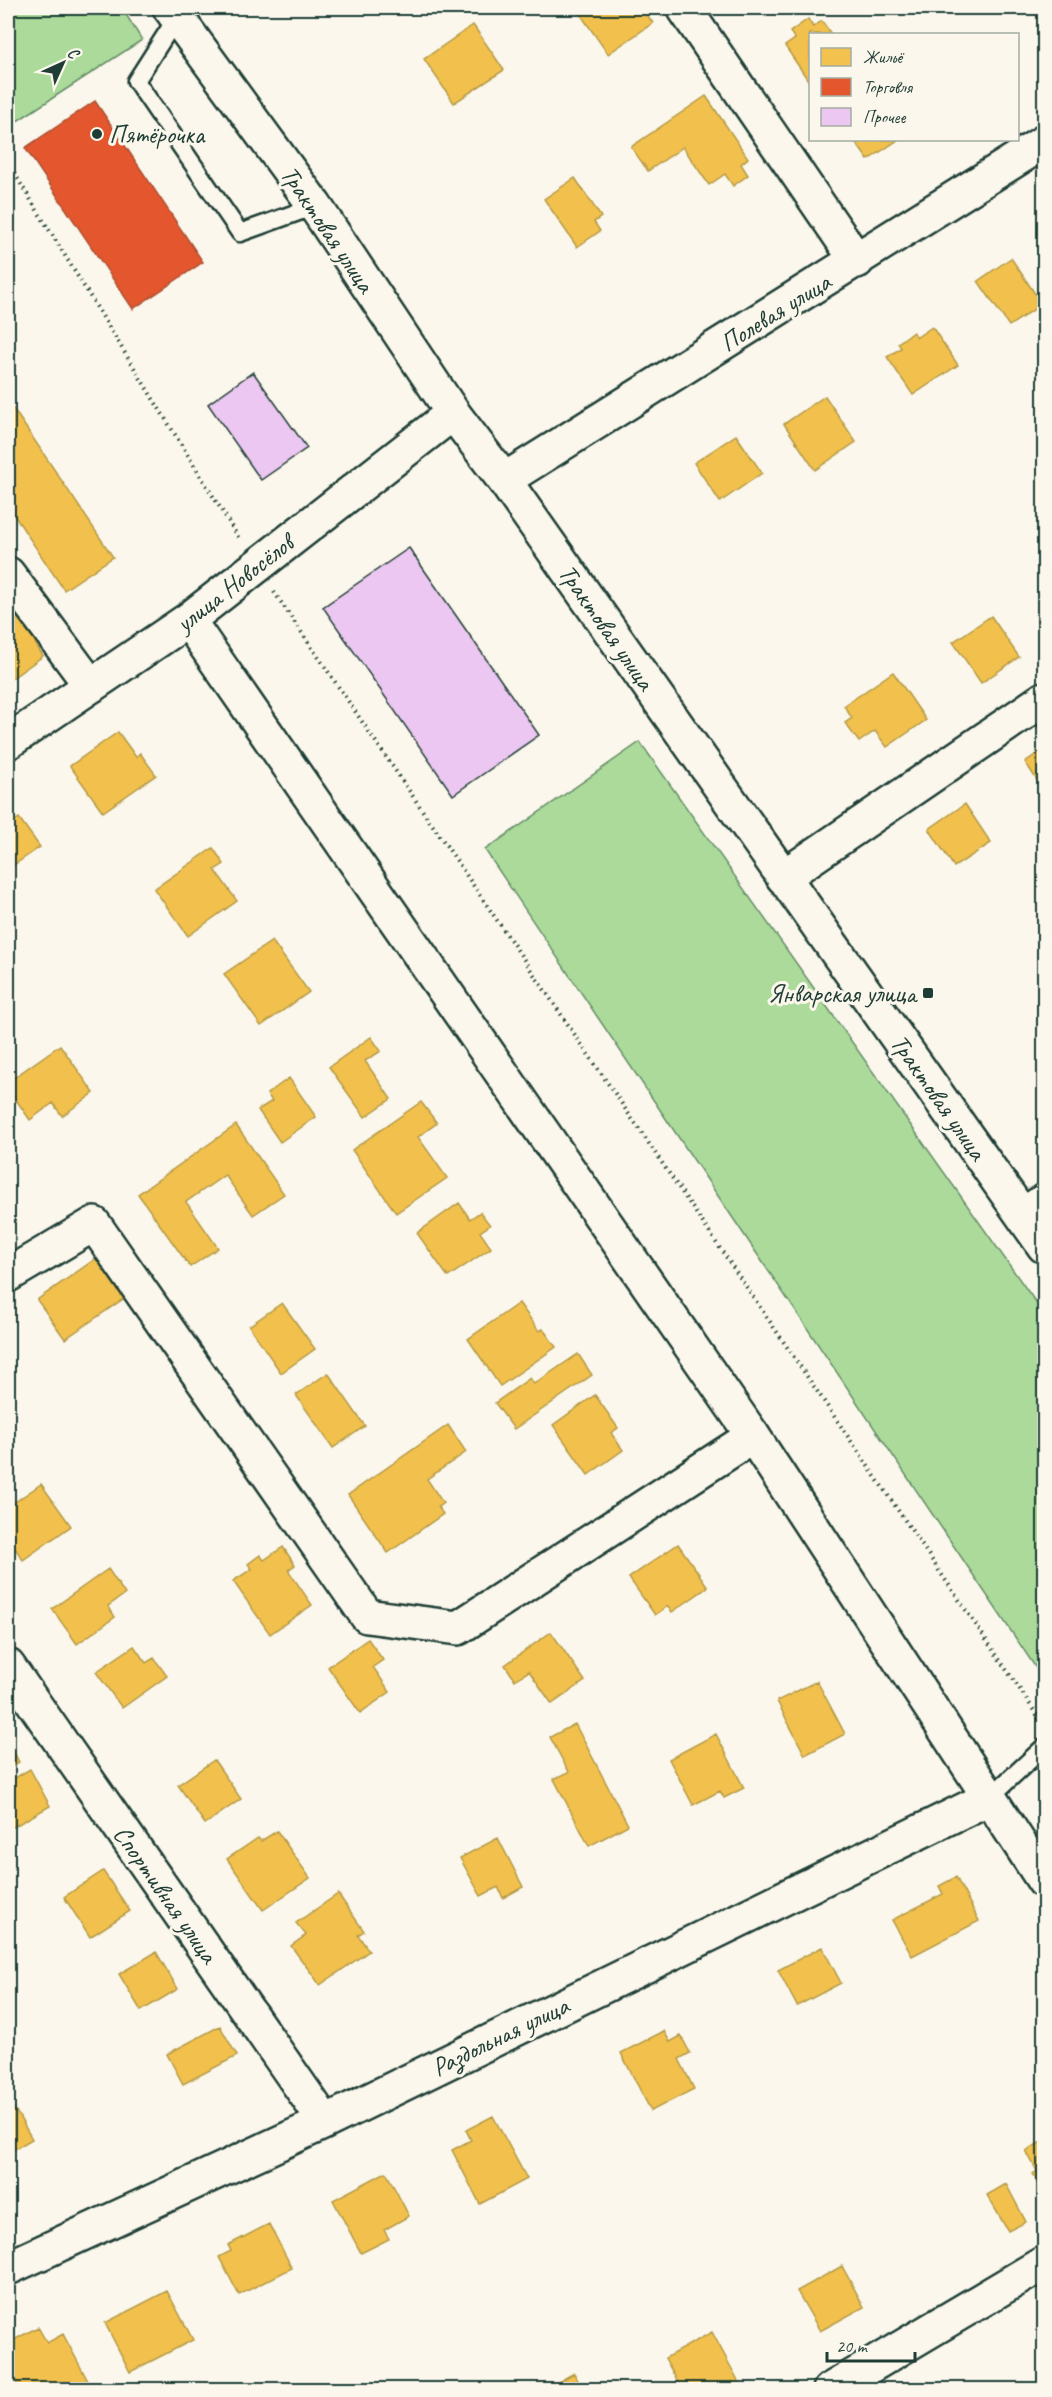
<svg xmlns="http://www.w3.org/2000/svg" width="1052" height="2397" font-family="Caveat,sans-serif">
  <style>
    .green { fill: #abda9a; stroke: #658c67; stroke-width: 1.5 }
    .homes { fill: #f2c14e; stroke: #b39946; stroke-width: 1.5 }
    .shops { fill: #e4572e; stroke: #a94f30; stroke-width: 1.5 }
    .building { fill: #ecc7f1; stroke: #1f3d34; stroke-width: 1.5 }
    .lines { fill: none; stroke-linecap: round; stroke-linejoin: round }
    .service-casing { stroke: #1f3d34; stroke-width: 21 }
    .minor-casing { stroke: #1f3d34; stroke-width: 38 }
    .primary-casing { stroke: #1f3d34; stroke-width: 38 }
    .path { stroke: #1f3d34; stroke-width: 4; stroke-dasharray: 1.5 4.5; stroke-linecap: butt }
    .service { stroke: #fbf7ec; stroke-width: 16 }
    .minor { stroke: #fbf7ec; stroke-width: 33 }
    .primary { stroke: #fbf7ec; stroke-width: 33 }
    .poi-dot { fill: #1f3d34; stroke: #fbf7ec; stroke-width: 2 }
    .labels { text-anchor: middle; stroke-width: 6; stroke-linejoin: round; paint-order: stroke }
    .poi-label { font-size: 26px; fill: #1f3d34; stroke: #fbf7ec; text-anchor: start }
    .street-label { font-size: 26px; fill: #1f3d34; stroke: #fbf7ec }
  </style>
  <rect width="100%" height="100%" fill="#fbf7ec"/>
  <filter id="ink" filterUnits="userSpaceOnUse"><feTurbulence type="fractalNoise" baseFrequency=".0167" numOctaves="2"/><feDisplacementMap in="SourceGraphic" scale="12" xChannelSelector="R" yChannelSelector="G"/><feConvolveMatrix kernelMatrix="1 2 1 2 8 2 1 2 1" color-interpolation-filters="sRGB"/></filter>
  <g filter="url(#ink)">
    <path class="green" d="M8,8H122L142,40L8,127Z
      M640,742L1044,1314V1680L485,850Z"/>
    <path class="homes" d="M576,8H642L653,23L608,54Z
      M808,19L813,27L822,21L831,34H810V83L785,46L795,39L790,32Z
      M473,25L504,70L454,103L424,59Z
      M706,96L748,158L741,164L748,175L733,186L725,174L709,185L683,147L648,171L631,147Z
      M854,140H898L868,160Z
      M575,178L601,217L594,222L600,231L577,247L544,199Z
      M1011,258L1042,304L1009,326L978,281Z
      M932,327L958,365L913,395L887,357L901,348L898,343L913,332L917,337Z
      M825,396L856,442L815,470L784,424Z
      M8,401L113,557L64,590L8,506Z
      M736,435L762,473L720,502L694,463Z
      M29,609L47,635L35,643L43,656L8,681V624Z
      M991,616L1019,657L981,683L953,642Z
      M893,672L926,720L887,747L875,731L859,742L845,723L852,718L844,706Z
      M118,732L136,757L140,753L156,775L103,812L70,766Z
      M1044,749V791L1025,762Z
      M965,804L991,843L954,867L929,829Z
      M19,818L40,847L11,867L8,861V823L9,825Z
      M213,848L224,864L215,870L237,901L188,936L154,889Z
      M272,941L309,992L261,1026L224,974Z
      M371,1037L381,1051L365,1061L391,1099L365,1117L329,1067Z
      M60,1045L94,1093L62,1116L53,1103L30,1120L8,1088V1082Z
      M289,1078L316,1117L280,1142L258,1110L272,1101L267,1094Z
      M421,1102L437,1123L418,1137L447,1178L396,1213L352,1150Z
      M236,1125L284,1194L253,1215L225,1175L186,1202L218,1248L190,1267L138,1194Z
      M459,1203L470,1219L480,1212L490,1225L480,1232L491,1248L448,1277L417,1233Z
      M98,1257L126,1297L65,1339L37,1300Z
      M282,1303L315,1349L281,1373L249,1326Z
      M519,1303L539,1331L543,1329L556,1347L500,1386L468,1339Z
      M578,1354L592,1375L514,1429L495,1403L530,1378L534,1384Z
      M328,1373L365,1426L333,1448L296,1395Z
      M595,1395L618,1428L611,1433L623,1450L588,1475L553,1425Z
      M448,1425L466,1452L427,1479L443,1503L438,1507L443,1514L388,1553L348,1495Z
      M41,1484L71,1526L23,1560L8,1538V1507Z
      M678,1544L708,1587L672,1612L668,1606L655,1615L629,1578Z
      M283,1547L295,1565L288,1570L312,1605L270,1634L233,1581L252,1569L248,1564L260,1555L264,1560Z
      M108,1569L125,1594L108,1606L115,1617L77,1644L52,1609Z
      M551,1632L585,1681L552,1704L529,1671L515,1680L505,1665Z
      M368,1639L383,1660L373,1667L390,1692L360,1713L328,1667Z
      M134,1646L146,1663L154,1658L167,1676L122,1708L96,1672Z
      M817,1681L845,1734L805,1755L777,1701Z
      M575,1724L628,1825L589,1846L554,1779L569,1772L550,1737Z
      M716,1734L744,1788L724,1798L720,1791L693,1805L669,1759Z
      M8,1741L19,1762L8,1769Z
      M214,1760L241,1799L205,1824L178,1785Z
      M30,1769L50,1806L8,1830V1782Z
      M277,1831L310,1878L263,1910L227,1859L258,1838L261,1841Z
      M498,1838L523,1887L503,1898L498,1887L481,1896L460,1858Z
      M103,1871L130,1911L90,1937L64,1897Z
      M956,1877L979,1921L912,1956L892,1920L943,1894L939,1886Z
      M338,1894L364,1931L358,1935L369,1951L320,1985L291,1946L306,1935L296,1923Z
      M822,1947L841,1983L797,2006L778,1970Z
      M156,1952L178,1989L141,2011L119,1974Z
      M220,2026L237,2056L183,2084L167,2054Z
      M664,2031L670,2042L681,2036L690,2053L679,2059L694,2089L651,2111L621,2053Z
      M8,2097L32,2139L8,2153Z
      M493,2116L527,2179L480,2204L452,2150L471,2140L466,2130Z
      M1044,2140V2193L1033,2174L1037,2171L1026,2151Z
      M386,2172L409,2216L384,2230L389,2239L361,2253L333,2200Z
      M1006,2184L1026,2222L1008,2231L987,2195Z
      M269,2224L292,2268L239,2295L219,2257L231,2251L228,2245Z
      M842,2266L864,2307L820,2331L797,2291Z
      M167,2291L193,2340L130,2372L105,2323Z
      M38,2327L47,2343L63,2334L89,2383L76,2390H8V2364L16,2360L8,2343Z
      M712,2332L741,2386L736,2390H682L665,2358Z
      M574,2373L583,2390H553L551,2386Z"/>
    <path class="shops" d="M95,101L203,262L133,309L25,148Z"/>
    <path class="building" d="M253,372L307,448L261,480L208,404Z
      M409,548L539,735L453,795L323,607Z"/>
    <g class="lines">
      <defs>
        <path id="service" d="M177,17L136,81L240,233L315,206
          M989,1798L1044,1747"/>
        <path id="minor" d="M684,8L857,261
          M504,480L1044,142
          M8,574L91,686
          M188,620L753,1436L1044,1881
          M8,742L188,620L453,413
          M783,877L1044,699
          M1023,1215L1044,1201
          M8,1275L94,1224L367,1616L458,1628L753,1436
          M8,1666L325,2122
          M8,2268L325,2122L989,1798
          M830,2390L1044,2263"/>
        <path id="primary" d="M170,8L315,206L453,413L504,480L1044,1246"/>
      </defs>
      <use href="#service" class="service-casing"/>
      <use href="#minor" class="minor-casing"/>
      <use href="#primary" class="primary-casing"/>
      <path class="path" d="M8,163L240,540
        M274,592L1044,1725"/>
      <use href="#service" class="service"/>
      <use href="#minor" class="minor"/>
      <use href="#primary" class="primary"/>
    </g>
  </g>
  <g class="poi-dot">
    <circle cx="97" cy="134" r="6"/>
    <rect x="922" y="987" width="12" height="12" rx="3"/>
  </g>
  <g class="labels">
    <g class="poi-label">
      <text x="109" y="143">Пятёрочка</text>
      <text x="916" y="1002" text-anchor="end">Январская улица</text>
    </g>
    <g class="street-label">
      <text transform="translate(328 229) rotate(56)" y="9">Трактовая улица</text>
      <text transform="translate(775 312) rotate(-32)" y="9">Полевая улица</text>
      <text transform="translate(234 583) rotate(-38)" y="9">улица Новосёлов</text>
      <text transform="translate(607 627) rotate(55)" y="9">Трактовая улица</text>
      <text transform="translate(939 1097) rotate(55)" y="9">Трактовая улица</text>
      <text transform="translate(166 1894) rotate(55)" y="9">Спортивная улица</text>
      <text transform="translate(500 2036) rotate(-26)" y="9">Раздольная улица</text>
    </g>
  </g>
  <rect width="1052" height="2397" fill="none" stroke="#fbf7ec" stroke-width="30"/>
  <rect x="15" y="15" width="1022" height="2367" fill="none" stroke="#1f3d34" stroke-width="2" filter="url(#ink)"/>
  <rect x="809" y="33" width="210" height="108" fill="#fbf7ec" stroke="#a3ada2" stroke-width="1.5"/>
  <rect x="821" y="48" width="30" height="18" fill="#f2c14e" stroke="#a3ada2" stroke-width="1.5"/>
  <text x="863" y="63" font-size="18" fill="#1f3d34">Жильё</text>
  <rect x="821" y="78" width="30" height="18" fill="#e4572e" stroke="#a3ada2" stroke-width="1.5"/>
  <text x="863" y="93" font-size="18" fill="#1f3d34">Торговля</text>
  <rect x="821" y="108" width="30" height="18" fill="#ecc7f1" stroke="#a3ada2" stroke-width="1.5"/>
  <text x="863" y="123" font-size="18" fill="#1f3d34">Прочее</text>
  <g transform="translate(63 63) rotate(45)" stroke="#fbf7ec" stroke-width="4.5" paint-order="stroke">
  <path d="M0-4.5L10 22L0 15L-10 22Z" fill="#1f3d34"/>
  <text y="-9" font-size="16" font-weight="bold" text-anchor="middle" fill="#1f3d34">С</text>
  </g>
  <path d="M827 2352v9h88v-9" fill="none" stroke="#1f3d34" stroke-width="3"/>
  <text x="836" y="2352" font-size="18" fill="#1f3d34" stroke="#fbf7ec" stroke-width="4.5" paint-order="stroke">20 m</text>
</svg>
